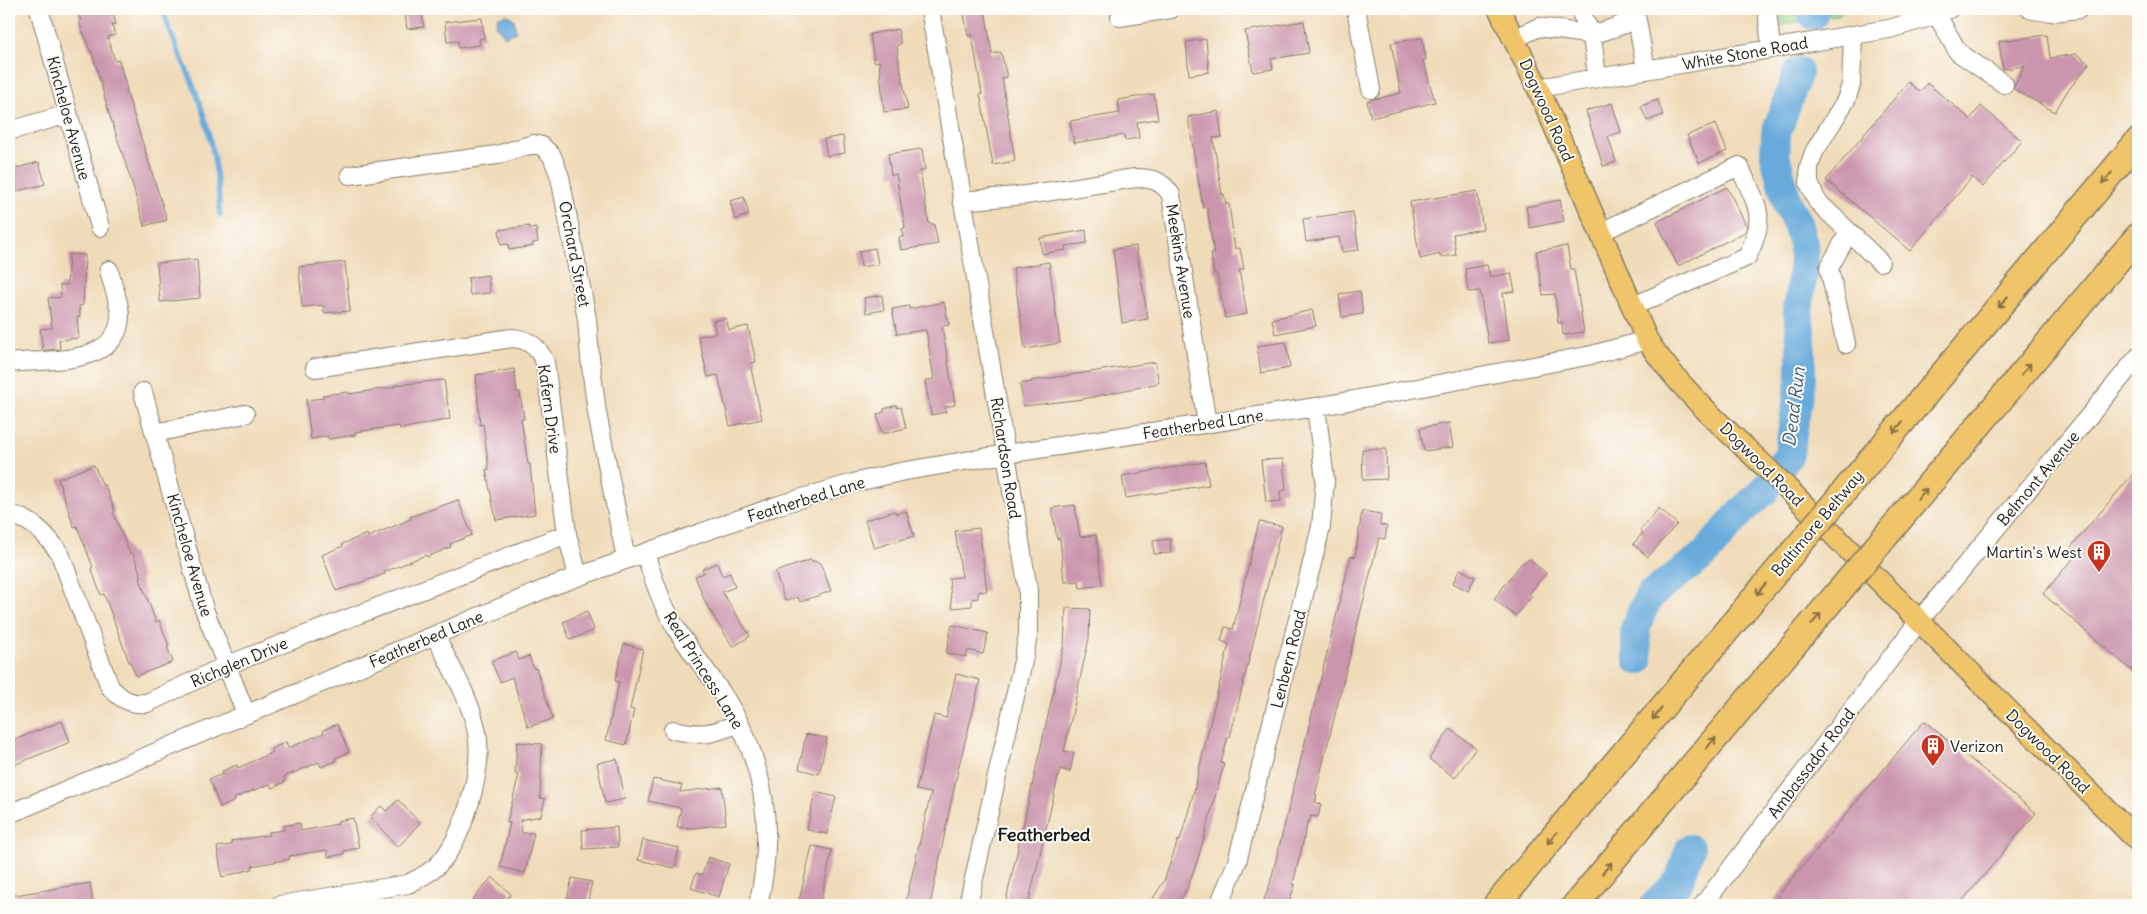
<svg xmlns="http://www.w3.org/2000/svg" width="2147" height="914" font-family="Delius,sans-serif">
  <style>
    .green { fill: #94d48a; stroke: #587853 }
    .water { fill: #68aadc; stroke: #42637c }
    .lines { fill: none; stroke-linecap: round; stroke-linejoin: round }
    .stream { stroke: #68aadc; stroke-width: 5 }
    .river { stroke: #68aadc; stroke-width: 30 }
    .building { fill: #cb96ad }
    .minor-casing { stroke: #867c6a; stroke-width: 20 }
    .major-casing { stroke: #867c6a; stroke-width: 24 }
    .highway-casing { stroke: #867c6a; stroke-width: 28 }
    .minor { stroke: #fff; stroke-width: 18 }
    .major { stroke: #f0c469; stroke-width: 21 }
    .highway { stroke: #f0c469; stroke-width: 25 }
    .highway-bridge-casing { stroke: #867c6a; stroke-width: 28; stroke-linecap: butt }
    .highway-bridge { stroke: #f0c469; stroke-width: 25 }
    .oneway { stroke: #867042 }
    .labels { text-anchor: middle; stroke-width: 4; stroke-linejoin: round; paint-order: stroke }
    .street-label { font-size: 16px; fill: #1c1c1c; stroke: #fdfcf7 }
    .poi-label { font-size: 16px; fill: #1c1c1c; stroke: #fdfcf7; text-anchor: end }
    .water-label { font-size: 18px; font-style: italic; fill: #3e5c72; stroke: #fdfcf7 }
    .neighbourhood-label { font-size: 18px; font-weight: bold; fill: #1c1c1c; stroke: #fdfcf7 }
  </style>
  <rect width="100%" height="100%" fill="#fdfcf7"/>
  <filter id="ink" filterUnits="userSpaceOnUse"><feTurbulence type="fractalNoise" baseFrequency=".02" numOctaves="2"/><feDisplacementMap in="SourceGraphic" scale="10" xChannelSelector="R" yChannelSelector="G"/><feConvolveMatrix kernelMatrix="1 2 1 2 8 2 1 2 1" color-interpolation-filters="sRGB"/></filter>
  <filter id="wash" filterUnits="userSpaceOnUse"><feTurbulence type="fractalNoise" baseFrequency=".0096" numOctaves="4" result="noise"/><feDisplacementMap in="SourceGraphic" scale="20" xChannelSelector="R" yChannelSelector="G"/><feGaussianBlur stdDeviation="1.12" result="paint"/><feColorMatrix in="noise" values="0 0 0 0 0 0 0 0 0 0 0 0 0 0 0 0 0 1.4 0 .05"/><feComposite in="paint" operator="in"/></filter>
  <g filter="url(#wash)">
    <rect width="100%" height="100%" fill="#f0dbb9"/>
    <path class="green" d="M1779,9H1843L1841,14L1775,26Z"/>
    <path class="water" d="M506,14L514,19L516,32L505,37C501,30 493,28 498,18Z"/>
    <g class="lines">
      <path class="stream" d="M163,9C169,34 181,56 191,80C209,122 218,169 220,215"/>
      <path class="river" d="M1813,15L1814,9
        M1638,660L1635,629L1642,611L1650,595L1704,555L1742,511L1764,491L1789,454L1801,376V341L1798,311L1804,262L1803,244L1797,223L1788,206L1775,155L1776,133L1798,72
        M1655,905L1679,881L1690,849"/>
    </g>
    <g id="blocks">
      <path class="building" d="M77,9H112L116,24L112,25L115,35L108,37L115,61L119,60L127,90H126L167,220L144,226L133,186L108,110L92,51H90L79,21H81Z
        M421,9L424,27L407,29L405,12Z
        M963,9H985L992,54L1001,52L1007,77L1002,78L1015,161L993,165L980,94H982L972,35L968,36Z
        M482,18L484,38L479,39L480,45L458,48V41L447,42L445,22Z
        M1304,21L1309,53L1271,59L1273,69L1253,72L1245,31Z
        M898,29L901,44L897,45L898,57L908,109L884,112L879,61L874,62L870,34Z
        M2047,35L2050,58L2077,54L2089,64L2066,93L2055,112L2013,89L2025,66L2003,69L1999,41Z
        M1422,38L1426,60H1423L1435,102L1371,118L1367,101L1401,93L1391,43Z
        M1206,39L1209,72L1189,75L1186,42Z
        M1908,82L1920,92L1927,83L1970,119L1981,106L2022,141L1983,187L1972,177L1910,251L1826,180Z
        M1154,94L1158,119L1137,122L1139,138L1125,140L1124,135L1074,143L1070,121L1120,113L1118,100Z
        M1658,100L1663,115L1647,121L1641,106Z
        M1612,103L1621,132L1608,136L1616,162L1603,166L1586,111Z
        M1218,111L1222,137L1213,138L1222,195L1224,194L1226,204H1229L1235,249L1240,248L1244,269L1239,270L1247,314L1225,318L1217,274H1214L1211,253H1214L1207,207L1203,208L1188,117Z
        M1716,124L1727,151L1699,163L1687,135Z
        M843,136L845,153L827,156L824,139Z
        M922,149L925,170L920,171L929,224H934L938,244L901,250L899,237H903L902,229L905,228L896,174L891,175L888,154Z
        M39,162L45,184L9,193V170Z
        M1727,187L1747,227L1745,232L1678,266L1657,222Z
        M1477,191L1483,229L1453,234L1456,255L1440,257V254L1420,259L1410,202Z
        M744,197L749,215L735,219L730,201Z
        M1560,200L1564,221L1530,228L1526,207Z
        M1353,212L1359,250L1342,252L1339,237L1306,242L1303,219Z
        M529,226L530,229L536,228L538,242L533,243V246L509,250L508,244L501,245L499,230Z
        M1086,230L1087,243L1065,246L1066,250L1042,254L1040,238Z
        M1136,246L1148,319L1122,323L1113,249Z
        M1567,246L1571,269H1574L1584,332L1563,335L1562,322L1558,323L1555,294L1543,295L1536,251Z
        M875,248L878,264L861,267L859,251Z
        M69,254L85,255L83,305L79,306L80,317H77L79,338L59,340L60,349L43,350L40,329L52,328L48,298L61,297L60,285H67Z
        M197,259L200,298L160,302L157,263Z
        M345,262L350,311L324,313L323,305L302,307L299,267Z
        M1049,262L1060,343L1025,349L1013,268Z
        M1487,265L1490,277L1511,273L1515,291L1503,293L1509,340L1488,343L1480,291L1468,292L1465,269Z
        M488,275L490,293L470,295L468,278Z
        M1360,291L1363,314L1342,317L1339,294Z
        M882,295L884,310L866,313L864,298Z
        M944,302L949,325L942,326L955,405L945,407L946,412L931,415L925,381L934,379L926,330L897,334L892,309L909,306V309Z
        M1312,310L1316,326L1275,334L1272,319Z
        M726,318L729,330L748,326L756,362L750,364L762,419L730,426L718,375L708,377L698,336L716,333L713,321Z
        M1286,342L1290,368L1261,373L1257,346Z
        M1155,362L1159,383L1083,399L1024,406L1020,384L1032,382L1031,381Z
        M514,369L517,392H520L524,419H521L528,464H530L535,514L496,520L486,470L489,469L483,424L480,425L476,375Z
        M444,380L450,419L400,429L399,426L355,432V435L328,439V436L311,439L306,400L323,398V395L348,392L349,394L395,387L394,385Z
        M897,405V408L901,407L906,428L882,434L877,414L884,412V409Z
        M1449,423L1453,447L1424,451L1420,428Z
        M1362,449H1386L1387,479L1363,480Z
        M1283,459L1286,490L1280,491L1281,501L1266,502L1261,460Z
        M1205,462L1209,485L1126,498L1122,476Z
        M94,465L103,486L105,485L115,511L113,512L130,554L133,553L142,578L140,579L156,622L159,620L169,646L167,647L173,662L136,676L130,662H129L104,594L101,595L91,568L93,567L77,526L74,527L58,479Z
        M2138,468V676L2043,594L2078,553L2071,547Z
        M458,500L472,535L450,544L451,547L427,557L426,555L384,572L385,574L336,591L322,555L343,546L342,544L367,534L368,537L411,519L410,517Z
        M1075,505L1080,537L1096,535L1102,585L1080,588L1079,581L1064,582L1060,538L1057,539L1052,508Z
        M1659,508L1677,524L1648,557L1633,544L1643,533L1640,530Z
        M895,511L896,514L906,511L914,536L874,548L865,520Z
        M1362,511L1381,514L1380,525L1387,526L1385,539L1379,538L1315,795H1317L1315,802L1321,804L1318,817L1311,816L1310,822L1308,821L1293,884L1295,885L1288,905H1262L1270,884L1351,556L1355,557Z
        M1259,522L1282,526L1241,692L1230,737H1228L1221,763L1224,764L1200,852L1187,889L1177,905H1149L1164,881L1178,840L1180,841L1193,795L1229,644L1221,641L1225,627L1233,629Z
        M979,528L987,591L978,592V598L972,599V606L952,608L949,578L962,577L955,531Z
        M1170,539L1171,553L1154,554L1153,541Z
        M1529,559L1546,573L1529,594L1532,596L1515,616L1494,599L1520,565Z
        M810,560L820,563L822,567L831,591L800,602L798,597L785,601L775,572Z
        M717,563L722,576L730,573L735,587L722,592L750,636L733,647L706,604L695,576L704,573L702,569Z
        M1460,569L1475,577L1468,591L1453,583Z
        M1066,608L1090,609L1089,638L1064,751L1074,753L1070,772L1060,769L1028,905H1005L1064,645Z
        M587,611L594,630L570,640L563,622Z
        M952,625L988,633L983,654L968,650L966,657L946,653Z
        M624,644L643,649L630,709L634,710L626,745L606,740L619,682L615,681Z
        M516,652L519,660L529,656L534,669L536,668L553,719L528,727L512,677L500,682L491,661Z
        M956,674L980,680L974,707L958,769L930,905H905L931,793L916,790L934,715L946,718Z
        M62,721L70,742L9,767V742Z
        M1924,721L2036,813L1959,905H1770Z
        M337,724L349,752L335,758L336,761L321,767L319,762L284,777L285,782L272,788L270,784L234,798L235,801L220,807L209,779L223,774L222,771L237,765L238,768L273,752L271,749L286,742L288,748L324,733L323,730Z
        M1450,729L1476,748L1455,778L1429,759Z
        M806,734L827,738L819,774L799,769Z
        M517,742L542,744L540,798L545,799L541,816L520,820L522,833H534L525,873L500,867L510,823H507L519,774H515Z
        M617,759L625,799L605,803L597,763Z
        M653,779L682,785L680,792L722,787L726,824L693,828L677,827L681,808L648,801Z
        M815,792L836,797L827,834L807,830Z
        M398,800L420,823L398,847L370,817L381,806L386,811Z
        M353,818L359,848L344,851V854L328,857L327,850L289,856L290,859L252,866V869L222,877L217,847L232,845L231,841L269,835V832L284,830L283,826L300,823L301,831L338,824L337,821Z
        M617,827L618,847L583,849L582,830Z
        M643,840L679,848L675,868L638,860Z
        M812,846L832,850L820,905H798Z
        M708,857L729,864L719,897L691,888L696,873L702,875Z
        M492,877L511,894L502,905H468Z
        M572,878L592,882L587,905H568L566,903Z
        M90,883L93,905H9V896Z"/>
    </g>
  </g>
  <g filter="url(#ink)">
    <use href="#blocks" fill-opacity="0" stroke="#867c6a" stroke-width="1"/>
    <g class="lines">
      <defs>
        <path id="minor" d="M39,9L100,227
          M930,9L1006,454L1028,590V635L1023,661L968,905
          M1356,9L1371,89
          M1579,9L1592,35L1637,20L1646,70
          M1767,9L1771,49
          M2030,9C2047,14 2062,11 2079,9
          M1937,15L1958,52L2004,84
          M1120,17L1171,9
          M1853,35L1851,85L1846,100L1814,152L1809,167V183L1817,201L1880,262
          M1514,39L1539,27L1592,35L1597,78
          M1538,88L1889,29L1937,15L1949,9
          M9,131L68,114
          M350,175L497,155L533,144L542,146L552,156L560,177L587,319L590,358L597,413L626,559
          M962,201L1026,195L1135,178C1151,178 1162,180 1171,195L1207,424
          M1601,232L1739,166C1757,206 1768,214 1747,257L1633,306
          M1846,344L1829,268L1849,232
          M9,363C44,359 120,367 120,315C119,300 112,284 109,270
          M315,368L512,338C529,339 538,347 545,362L567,534L578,576
          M143,392L204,609L246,714
          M155,433L245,414
          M9,514C32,519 47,535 60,554L110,687C121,699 130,705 147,703L225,666L567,534
          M645,553C654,581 663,608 679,633C692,653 708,672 721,692C765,758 776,829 758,905
          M673,730C704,736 710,735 739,723
          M9,814L552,586L779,505L853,483L900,472L1006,454L1316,407L1592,355L1647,340
          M280,905L408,884C418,879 428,874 437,866C463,840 484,770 477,733C471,699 450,666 435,635
          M1219,905L1237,862L1321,527L1325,480L1316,407
          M1703,905L1919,621L2138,357"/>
        <path id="major" d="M1499,9L1538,88L1647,340C1686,399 1743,443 1792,493C1907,610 2023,726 2138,841"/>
        <path id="highway" d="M1847,488L2138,141
          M1890,531L2138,236
          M1496,905L1793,552
          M1575,905L1836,595"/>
      </defs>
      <use href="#minor" class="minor-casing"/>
      <use href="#major" class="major-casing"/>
      <use href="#highway" class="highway-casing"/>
      <use href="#minor" class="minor"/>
      <use href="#major" class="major"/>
      <use href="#highway" class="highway"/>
      <defs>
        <path id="highway-bridge" d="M1793,552L1847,488
          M1836,595L1890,531"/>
      </defs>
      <use href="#highway-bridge" class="highway-bridge-casing"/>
      <use href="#highway-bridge" class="highway-bridge"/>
    </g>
    <defs><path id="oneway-shaft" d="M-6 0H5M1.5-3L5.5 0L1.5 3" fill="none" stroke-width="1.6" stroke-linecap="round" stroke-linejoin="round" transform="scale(1.25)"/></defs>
    <g class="oneway">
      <use href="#oneway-shaft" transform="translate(2107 178) rotate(130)"/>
      <use href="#oneway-shaft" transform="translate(2003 302) rotate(130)"/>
      <use href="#oneway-shaft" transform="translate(2026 369) rotate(-50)"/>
      <use href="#oneway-shaft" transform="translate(1898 427) rotate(130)"/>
      <use href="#oneway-shaft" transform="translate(1922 494) rotate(-50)"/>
      <use href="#oneway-shaft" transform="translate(1761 589) rotate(130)"/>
      <use href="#oneway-shaft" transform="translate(1816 619) rotate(-50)"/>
      <use href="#oneway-shaft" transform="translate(1657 714) rotate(130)"/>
      <use href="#oneway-shaft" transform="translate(1711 743) rotate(-50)"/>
      <use href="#oneway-shaft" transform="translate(1552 838) rotate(130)"/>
      <use href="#oneway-shaft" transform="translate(1607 868) rotate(-50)"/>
    </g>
  </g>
  <defs>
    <symbol id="building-pin" viewBox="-11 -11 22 30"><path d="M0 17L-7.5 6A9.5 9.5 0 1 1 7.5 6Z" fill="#c8321e" stroke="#fdfcf7"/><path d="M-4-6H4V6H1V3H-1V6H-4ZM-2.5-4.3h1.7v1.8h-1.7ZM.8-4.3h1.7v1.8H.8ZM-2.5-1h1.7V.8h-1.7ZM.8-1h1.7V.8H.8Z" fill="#fff"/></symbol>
  </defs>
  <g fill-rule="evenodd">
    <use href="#building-pin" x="2085" y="538" width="28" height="38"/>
    <use href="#building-pin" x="1919" y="732" width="28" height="38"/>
  </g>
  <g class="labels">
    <g class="street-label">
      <text transform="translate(1745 53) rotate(-10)" y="6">White Stone Road</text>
      <text transform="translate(1547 110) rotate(66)" y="6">Dogwood Road</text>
      <text transform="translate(69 118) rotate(75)" y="6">Kincheloe Avenue</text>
      <text transform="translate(575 254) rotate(79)" y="6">Orchard Street</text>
      <text transform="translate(1181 261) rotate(81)" y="6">Meekins Avenue</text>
      <text transform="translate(550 409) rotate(82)" y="6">Kafern Drive</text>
      <text transform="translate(1203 424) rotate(-9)" y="6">Featherbed Lane</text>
      <text transform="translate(1006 458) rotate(81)" y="6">Richardson Road</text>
      <text transform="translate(1762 464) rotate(45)" y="6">Dogwood Road</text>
      <text transform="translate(2038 478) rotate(-50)" y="6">Belmont Avenue</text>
      <text transform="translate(806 499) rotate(-17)" y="6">Featherbed Lane</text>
      <text transform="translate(1817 523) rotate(-50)" y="6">Baltimore Beltway</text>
      <text transform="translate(190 555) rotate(74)" y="6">Kincheloe Avenue</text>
      <text transform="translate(426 639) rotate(-23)" y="6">Featherbed Lane</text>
      <text transform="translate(1288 659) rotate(-76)" y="6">Lenbern Road</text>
      <text transform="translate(239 662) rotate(-23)" y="6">Richglen Drive</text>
      <text transform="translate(704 670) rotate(58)" y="6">Real Princess Lane</text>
      <text transform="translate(2048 751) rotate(45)" y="6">Dogwood Road</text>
      <text transform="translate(1811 763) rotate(-53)" y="6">Ambassador Road</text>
    </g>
    <g class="poi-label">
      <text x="2082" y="558">Martin's West</text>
      <text x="1950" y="752" text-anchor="start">Verizon</text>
    </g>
    <g class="water-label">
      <text transform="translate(1794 407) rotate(-83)" y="6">Dead Run</text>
    </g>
    <g class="neighbourhood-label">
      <text x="1044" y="841">Featherbed</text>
    </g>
  </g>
  <rect width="2147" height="914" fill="none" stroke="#fdfcf7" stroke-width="30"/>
</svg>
